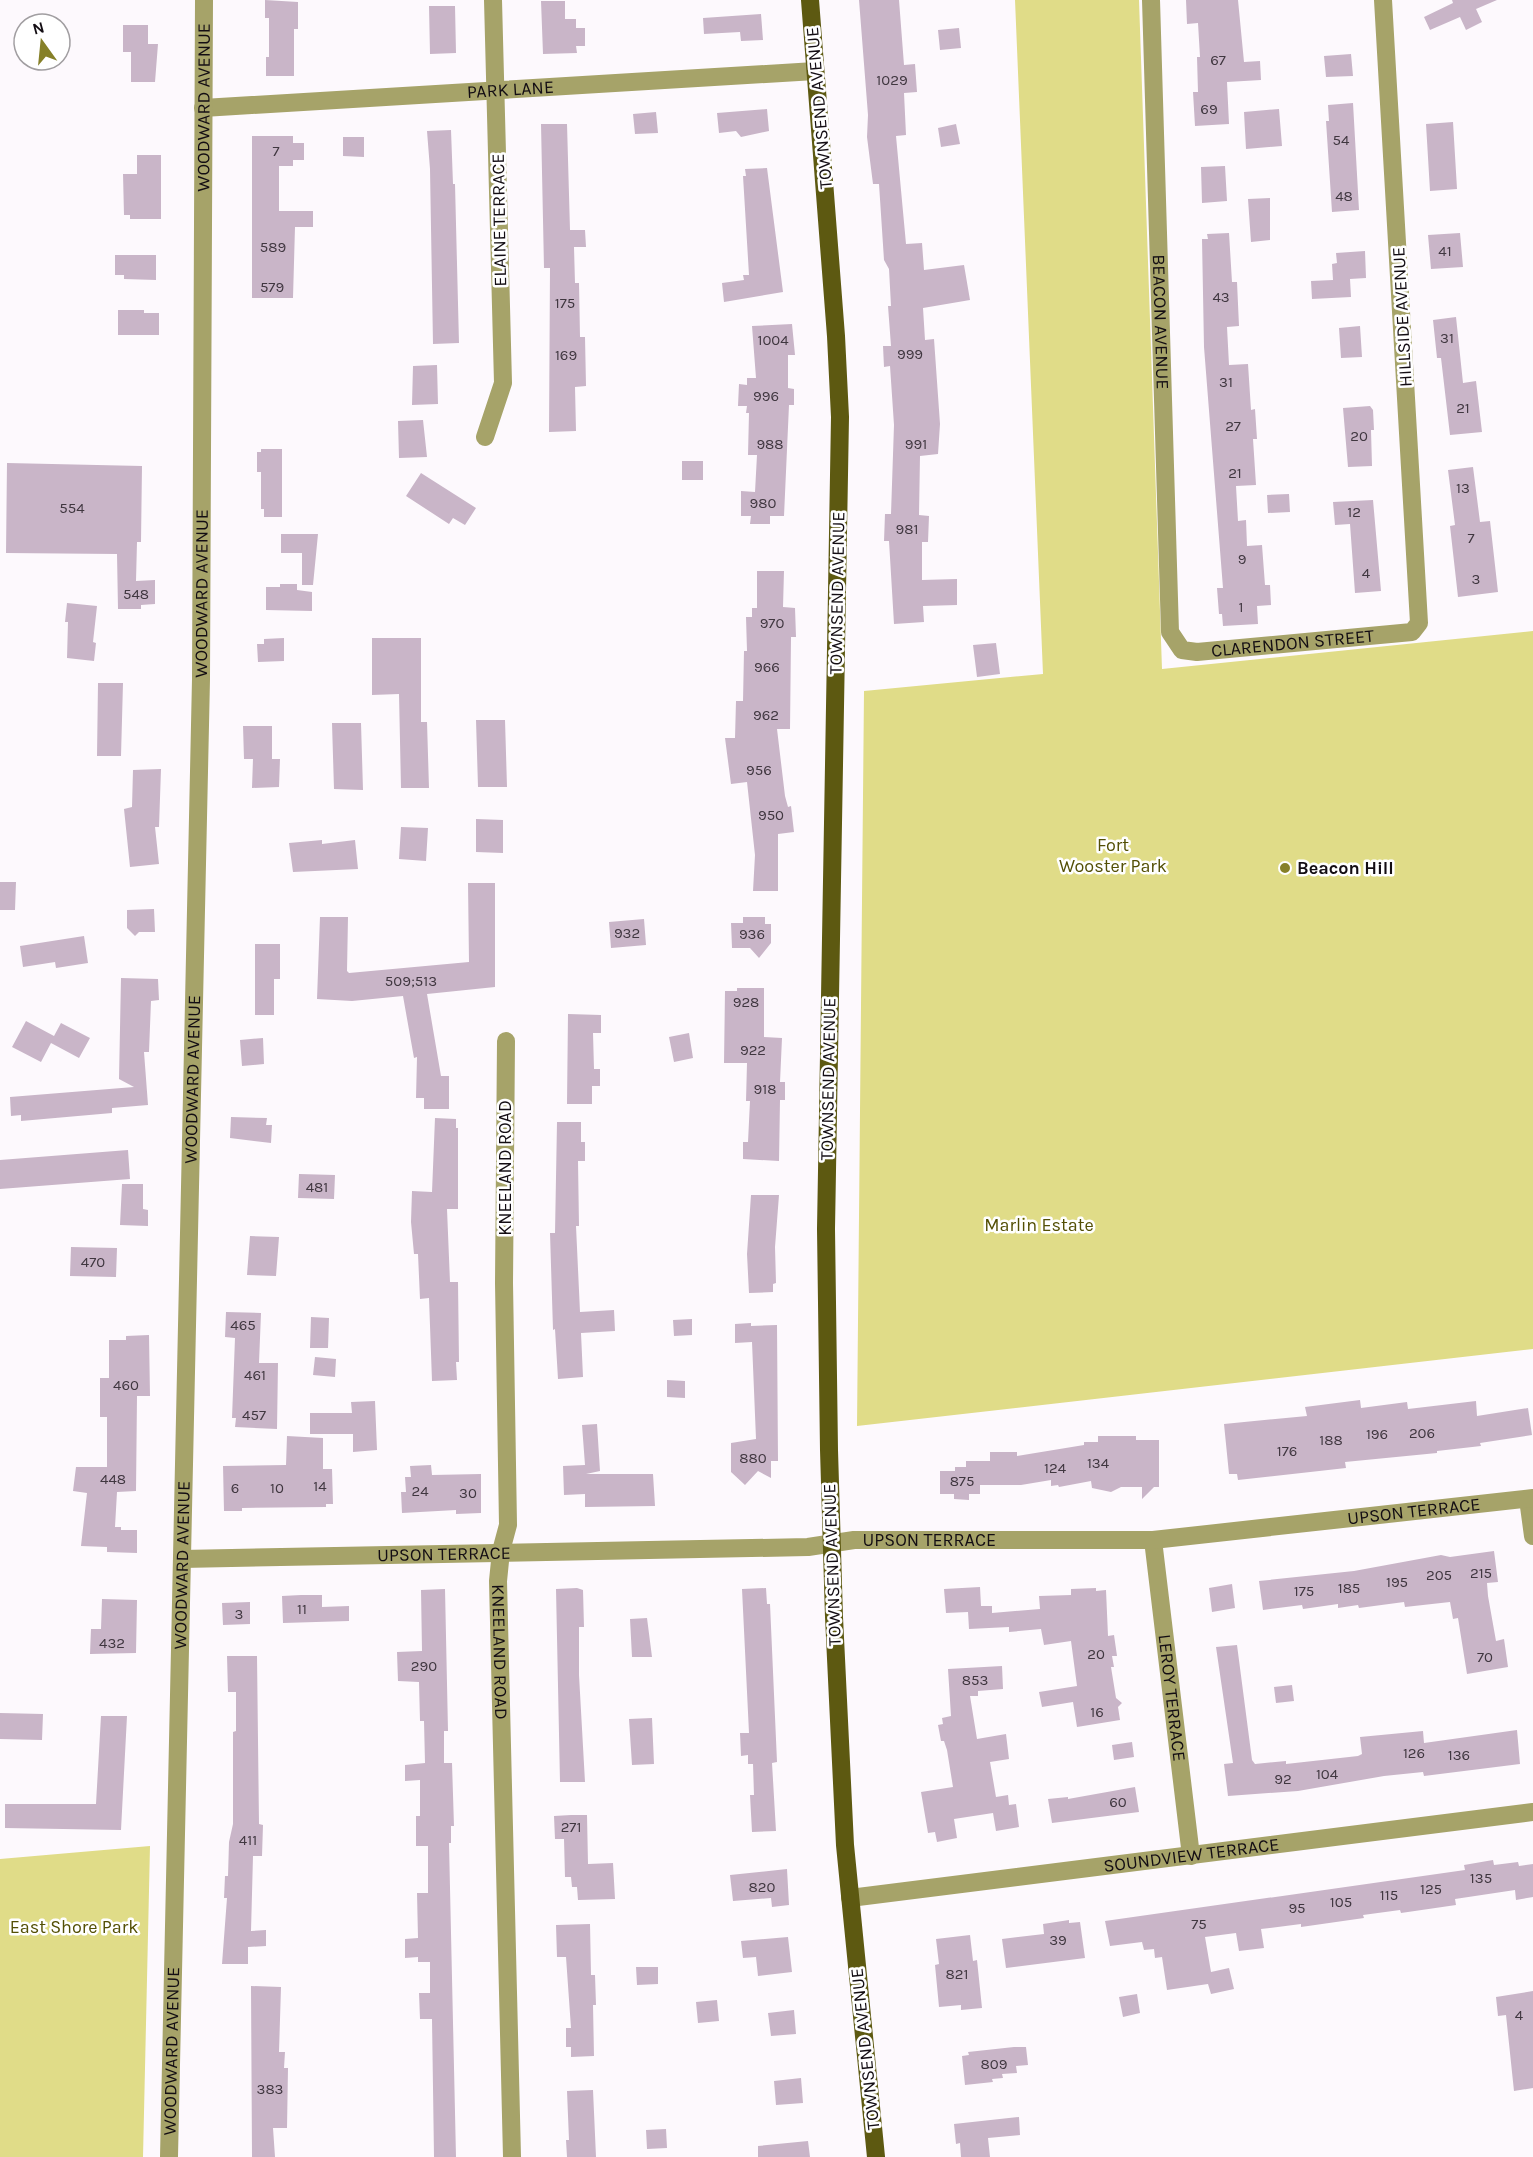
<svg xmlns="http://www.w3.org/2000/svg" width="1533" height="2157" font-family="Karla,sans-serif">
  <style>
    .green { fill: #e0dc88 }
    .building { fill: #c9b5c8 }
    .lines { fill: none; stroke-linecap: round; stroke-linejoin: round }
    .minor { stroke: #a6a369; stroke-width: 18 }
    .major { stroke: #5d5911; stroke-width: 18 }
    .poi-dot { fill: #868028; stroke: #fff; stroke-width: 2 }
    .labels { text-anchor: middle; stroke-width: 5; stroke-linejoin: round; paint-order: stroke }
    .number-label { font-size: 15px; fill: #403740 }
    .street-label { font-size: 18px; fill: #130d13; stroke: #fff }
    .park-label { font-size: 18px; fill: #534f05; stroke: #fff }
    .poi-label { font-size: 18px; font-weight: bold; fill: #130d13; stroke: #fff; text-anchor: start }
  </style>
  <rect width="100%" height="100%" fill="#fdf9fd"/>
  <path class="green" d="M1015,0H1139L1162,669L1533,631V1349L857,1426L864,691L1043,674Z
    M150,1846L143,2157H0V1859Z"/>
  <path class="building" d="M265,0L298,2V29H294V76H266V57H269V18H265Z
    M859,0H899L904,65L915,64L917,92L904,93L906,135L896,136L906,244L922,243L924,270L964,265L970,300L923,308L925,340L934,339L940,424L938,454L920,456L919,515L929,516L928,542H922V580L957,579V605L923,606L924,622L894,624L889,541H884L885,514H891L894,425L890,366L884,367L883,346H891L888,306H891L889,269L884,260L879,184H873L867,137L868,115Z
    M1186,0H1238L1244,62L1260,61L1261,80L1227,82L1229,124L1195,126L1193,92H1198L1197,57H1200L1198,23L1187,24Z
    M1452,0H1497L1476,9L1482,22L1466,30L1460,17L1430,30L1424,17L1453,3Z
    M541,1H565V19H576V28H585V46H576L577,53L543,54Z
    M429,6H455L456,53L430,54Z
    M761,14L763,40L741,41L740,32L704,34L703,18Z
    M123,25H148V44H158L155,82H131V52H123Z
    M959,28L961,48L940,50L938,30Z
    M1351,54L1353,76L1326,77L1324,56Z
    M1353,103L1359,210L1332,212L1326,121H1329L1328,105Z
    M767,109L769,131L741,137L736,131L719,133L717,113Z
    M1279,109L1282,146L1246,149L1244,112Z
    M656,112L658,133L635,134L633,114Z
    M1453,122L1457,189L1430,191L1426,124Z
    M541,124H567L570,230H585L586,247H574L575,283H579L580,337H585L586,386L575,387L576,431L549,432L550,268H544Z
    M956,124L960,144L941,147L938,128Z
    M451,130L453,184H455L459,343L433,344L430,169L427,131Z
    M252,136H293V143H304V160H293V166H279V211H313V227H295L293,298H252Z
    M343,137H364V157L343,156Z
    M137,155H161V219H130V215H124L123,174H137Z
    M1225,166L1227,201L1202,203L1201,167Z
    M767,168L783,292L724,302L722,283L744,280L743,275H749L743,176H746L745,169Z
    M1270,198V240L1251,242L1248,199Z
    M1229,233L1232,282H1237L1239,326L1227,327L1229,365L1248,364L1251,410L1255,409L1257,439H1253L1256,485L1236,486L1238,521L1246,520L1247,546L1262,545L1265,585H1270L1271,605L1257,606L1258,624L1223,626L1222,614H1219L1217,588H1223L1204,347L1202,239H1208L1207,234Z
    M1460,233L1463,267L1431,269L1428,235Z
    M1365,251L1366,278L1350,279L1351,297L1312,299L1311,281L1333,280L1332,264L1337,263L1336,253Z
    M115,255H156V280L124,279V275H115Z
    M118,310H144V313H159V335H118Z
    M1456,317L1463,383L1476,381L1482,432L1450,435L1441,358H1437L1433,320Z
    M792,324L795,355H788V388L794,389V405H789L784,516H770V524H750L751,516H741V491L755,492L757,455H748L749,413H746L747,406H738L739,384L747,385V378H756L752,326Z
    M1360,326L1362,357L1341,358L1339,328Z
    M437,365L438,404L412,405L413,366Z
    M1370,406L1373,410L1374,430H1371L1372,466L1348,467L1343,408Z
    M423,420L427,457L399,458L398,421Z
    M261,449H282V517H264V509H261V472H257V452H261Z
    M682,461H703V480H682Z
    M7,463L142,466L141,542H137L136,581L155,580V604L141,605V609H118L117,554L6,553Z
    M1473,467L1480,522L1490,521L1498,592L1458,597L1450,526L1455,525L1448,470Z
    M421,473L476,508L465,525L453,518L449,524L406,496Z
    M1289,494L1290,512L1268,513L1267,495Z
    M1373,500L1381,591L1355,593L1350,524L1335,525L1333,502Z
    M281,534H318L313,585H302V553H281Z
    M757,571H784L783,607L795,608L796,637H791L790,729H777L785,796L788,807L791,806L794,832L778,834V891H753L755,855L747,782L731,784L725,738H735L736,701H743L744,651H747L746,617H752V608H757Z
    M280,584H297V590L312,592V611L266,610V587H280Z
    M67,603L97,606L93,642L96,643L94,661L67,658L68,622H65Z
    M284,638V661L258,662L257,644H264V639Z
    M372,638H421V722H427L429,788H401L399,694L372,695Z
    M996,643L1000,674L977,677L973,645Z
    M98,683H123L121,756H97Z
    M476,720H505L507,787H478Z
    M332,723H361L363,790L334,789Z
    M243,726H272V759H280L279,787L252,788L253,759H244Z
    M161,769L159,827H155L159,864L130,867L124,809L132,807L133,770Z
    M476,819L503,820V853L476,852Z
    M401,827L428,828L426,861L399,859Z
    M322,840V844L355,840L358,869L293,872L289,843Z
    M0,882H16L15,910H0Z
    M468,883H495V987L427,994L441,1076H449V1109H424V1098H416L417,1057L414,1058L403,996L352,1001L317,999L320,917H348L347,971L349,973L469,962Z
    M154,909L155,932H139L135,936L127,928V910Z
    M743,917H765V924H771V943L759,958L750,948H732L731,923H743Z
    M644,919L646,945L611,948L609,922Z
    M84,936L88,963L56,968L55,962L23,967L20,946Z
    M255,944H280V979H274V1015H255Z
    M121,978L158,979L159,1000L151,1001L149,1052H144L148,1105L112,1108V1113L21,1121V1115L11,1116L10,1097L134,1087L119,1079Z
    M737,988H764V1037L782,1038L780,1082H785V1100H780L779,1161L743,1159V1142H748L750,1101H746L747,1063H724L725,991H737Z
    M568,1014L601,1015V1033H593L594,1069H600V1086H592V1104H567Z
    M26,1021L54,1036L61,1023L90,1038L79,1058L51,1043L41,1062L12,1047Z
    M689,1033L693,1058L674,1062L669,1037Z
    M263,1038L264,1064L242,1066L240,1040Z
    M231,1117L267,1118L266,1125H272L271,1143L230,1138Z
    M435,1118L456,1119V1128H458V1209H447L450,1282H458L459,1362H456L457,1380L432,1381L429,1298L420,1299L418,1254H414L411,1222L412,1191L432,1192Z
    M557,1122H581V1142H585V1161H578L579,1226H576L580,1312L614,1310L615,1331L581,1333L583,1377L558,1379L555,1329L553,1330L550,1233H555Z
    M128,1150L130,1179L0,1189V1160Z
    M299,1174L335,1175L334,1199L298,1198Z
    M122,1184H143V1209L148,1210V1226L120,1225Z
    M751,1195H779L775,1247L776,1283L773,1284V1292L749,1293L747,1254Z
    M250,1236L279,1237L276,1276L247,1275Z
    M71,1247L117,1248L116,1277L70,1276Z
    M226,1312L261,1313L259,1363H278L277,1429L235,1427L236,1418H232L235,1338L225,1337Z
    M311,1317L329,1318L328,1348H310Z
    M692,1319V1335L674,1336L673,1320Z
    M751,1323V1326L777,1325L778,1461H771V1478L758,1471L745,1485L731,1472V1443L756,1439L752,1342L735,1343V1324Z
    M149,1335L150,1396H137L136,1491L117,1492L115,1527H121V1530H137V1553L107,1552V1547L81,1546L87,1493L73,1491L76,1467H107V1417H100V1378H109V1340H126V1336Z
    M315,1357L336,1359L335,1377L313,1375Z
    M667,1380L685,1381V1398L667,1397Z
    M1360,1400L1361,1408L1407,1402L1408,1409L1476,1401L1477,1416L1528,1408L1532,1435L1480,1443L1481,1446L1437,1451V1453L1345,1462L1346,1468L1238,1480L1237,1474H1229L1224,1424L1307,1416L1305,1407Z
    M375,1401L377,1450L353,1452V1434H310V1413H352L351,1402Z
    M597,1424L600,1471L586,1474H653L655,1506L585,1507V1494L564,1495L563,1466L585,1465L582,1425Z
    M287,1436L323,1438V1469H332L333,1504H326V1507L242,1508V1511H224L223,1466L286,1465Z
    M1098,1436H1136V1440H1159V1487H1154L1142,1499V1487H1121L1111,1492L1092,1488L1091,1481L1059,1487L1058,1485L1051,1486V1480L1021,1485H980V1494H969V1500L954,1499V1494H940V1471H955V1467H966V1461H990V1452H1017V1456L1084,1445V1442H1098Z
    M431,1465L432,1475L481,1474V1513L456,1514V1510L402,1513L401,1492H406L405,1477H411L410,1466Z
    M1494,1551L1498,1582L1487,1583L1488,1596L1496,1641L1504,1639L1508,1667L1467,1674L1458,1618L1453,1619L1450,1602L1405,1607L1404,1602L1359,1608L1358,1605L1338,1608V1604L1303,1609L1302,1605L1263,1610L1259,1581L1354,1571L1441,1555L1450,1557Z
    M1232,1584L1235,1608L1212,1612L1209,1588Z
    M980,1587L981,1606H992V1613L1040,1609L1039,1596L1071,1595V1589L1096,1588V1591L1106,1590L1108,1636L1114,1635L1117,1656H1112L1114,1667H1111L1116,1698L1122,1703L1118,1707L1120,1720L1077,1727L1073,1702L1042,1707L1039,1692L1077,1686L1071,1641L1044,1645L1041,1629L1009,1632V1627L969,1629L968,1612L946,1613L944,1589Z
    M577,1588L583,1590L584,1627H579V1675L585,1782H560L556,1589Z
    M766,1588L767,1604H770L777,1762L772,1763L776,1831L752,1832L750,1795H754L753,1764H748V1755L741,1756L740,1733H749L742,1589Z
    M445,1589L448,1731H444V1763H452L454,1826H451V1843H449L456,2157H434L432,2019H420L419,1993H430V1962H418V1957L405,1958V1939L418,1938L417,1893H428V1846H416V1816H420V1780L405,1781V1765L425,1763L424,1721H420L419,1682L398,1681L397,1652L422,1651L421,1590Z
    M301,1595H322V1607L349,1606V1621L283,1623L282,1596Z
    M102,1599L137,1600L136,1653L90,1654L91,1629H101Z
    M250,1602V1624L223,1625L222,1603Z
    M647,1618L652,1657H632L630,1619Z
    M1237,1645L1252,1760L1255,1764L1286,1761V1764L1358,1756L1362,1754L1360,1737L1423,1731L1424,1743L1517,1730L1520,1764L1424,1776L1423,1772L1384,1776L1298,1791L1228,1796L1224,1764L1233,1763L1216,1647Z
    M227,1656H257L259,1824L263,1825L262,1856H253L251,1931L266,1930V1946L248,1947V1964H222L227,1898H224L225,1876H228L229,1842L233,1824V1732L236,1731V1692H228Z
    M1002,1666L1003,1689L978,1691V1696H970L977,1739L1006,1734L1009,1759L990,1762L996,1797L1008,1795L1009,1805L1016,1804L1019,1827L996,1831L993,1813L954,1819L957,1838L937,1842L935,1832L928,1833L921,1792L953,1787L947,1750L944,1741H941L938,1725L943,1724L942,1718L951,1716L948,1669Z
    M1292,1685L1294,1701L1276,1703L1274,1687Z
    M0,1713L43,1714L42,1740L0,1739Z
    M101,1716H127L121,1830L5,1828V1804H96Z
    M652,1718L654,1764L632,1765L629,1719Z
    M1132,1742L1134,1757L1114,1760L1112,1745Z
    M1135,1787L1139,1812L1052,1823L1048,1799L1068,1797V1799Z
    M571,1815H587L588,1864L613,1863L615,1899L578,1900L577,1887H572L571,1877H565L564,1839H555L554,1816Z
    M1493,1860L1494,1865L1518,1862L1519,1866L1533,1864V1897L1516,1900L1515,1890L1455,1899L1456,1905L1401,1913L1400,1910L1363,1915L1364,1918L1301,1927V1924L1261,1929L1264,1948L1239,1951L1236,1933L1205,1937L1211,1972L1229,1968L1234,1989L1211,1994L1208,1984L1167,1990L1162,1957L1155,1958L1154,1949L1144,1950L1142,1942L1110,1946L1105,1921L1465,1870L1464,1865Z
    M787,1869L789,1905L772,1907L771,1898L733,1901L730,1875Z
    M1069,1920V1923L1080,1922L1085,1958L1006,1968L1002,1939L1044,1934L1043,1924Z
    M590,1924L591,1975H595L596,2005H593L594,2056L571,2057V2047H566V2028H571L566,1957H557L556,1925Z
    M970,1935L973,1961L977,1960L982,2008L961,2010V2005L939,2007L935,1965L939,1964L936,1939Z
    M788,1937L792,1972L758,1976L756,1957L743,1958L741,1941Z
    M636,1967H658V1984L637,1985Z
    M251,1986L281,1987L279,2052H285L284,2068H288L287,2128H273L275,2157H252Z
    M1533,1991V2088L1514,2091L1506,2015L1498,2016L1496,1997Z
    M1137,1994L1140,2013L1123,2017L1119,1997Z
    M717,2000L719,2021L698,2023L696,2002Z
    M794,2010L796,2034L771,2036L768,2013Z
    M1014,2047H1026L1028,2065L1016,2066L1017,2073L1002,2074L1003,2078L992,2079L993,2082L965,2085L962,2056L969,2055L968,2052Z
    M801,2078L803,2103L776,2105L774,2081Z
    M593,2090L596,2157H567L566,2140H569L567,2091Z
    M1019,2117L1020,2135L988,2138L990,2157H961L960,2143L956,2144L954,2124Z
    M666,2129L667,2148L647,2149L646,2130Z
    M808,2141L810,2157H758V2146Z"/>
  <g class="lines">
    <g class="minor">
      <path id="s1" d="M1151,0L1170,632L1182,650L1197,652L1412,632L1419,623L1383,0"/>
      <path id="s2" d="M203,108L815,71"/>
      <path d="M485,437L503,383L493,0"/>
      <path id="s3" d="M506,1041L504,1283L508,1525L501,1551L498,1581L512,2157"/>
      <path d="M1528,1499L1533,1536"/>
      <path id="s4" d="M1153,1540L1191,1856"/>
      <path id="s5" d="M182,1559L808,1547L854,1540H1153L1533,1498"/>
      <path id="s6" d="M850,1898L1533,1812"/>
      <path id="s7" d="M169,2157L201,679L204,0"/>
    </g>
    <path class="major" d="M810,0L836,336L840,417L826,1229L829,1450L834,1617L845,1845L876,2157"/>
  </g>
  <circle class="poi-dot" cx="1285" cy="868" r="6"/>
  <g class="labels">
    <g class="number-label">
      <text x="1218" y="65">67</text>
      <text x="892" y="85">1029</text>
      <text x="1209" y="114">69</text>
      <text x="1341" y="145">54</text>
      <text x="276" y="156">7</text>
      <text x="1344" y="201">48</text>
      <text x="273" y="252">589</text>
      <text x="1445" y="256">41</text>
      <text x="272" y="292">579</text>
      <text x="1221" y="302">43</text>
      <text x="565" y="308">175</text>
      <text x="1447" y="343">31</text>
      <text x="773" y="345">1004</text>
      <text x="910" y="359">999</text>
      <text x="566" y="360">169</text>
      <text x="1226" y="387">31</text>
      <text x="766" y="401">996</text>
      <text x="1463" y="413">21</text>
      <text x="1233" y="431">27</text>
      <text x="1359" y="441">20</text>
      <text x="770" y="449">988</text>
      <text x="916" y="449">991</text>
      <text x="1235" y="478">21</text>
      <text x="1463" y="493">13</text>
      <text x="763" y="508">980</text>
      <text x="72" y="513">554</text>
      <text x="1354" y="517">12</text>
      <text x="907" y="534">981</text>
      <text x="1471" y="543">7</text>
      <text x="1242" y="564">9</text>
      <text x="1366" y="578">4</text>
      <text x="1476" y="584">3</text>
      <text x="136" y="599">548</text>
      <text x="1241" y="612">1</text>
      <text x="772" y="628">970</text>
      <text x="767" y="672">966</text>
      <text x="766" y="720">962</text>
      <text x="759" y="775">956</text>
      <text x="771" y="820">950</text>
      <text x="627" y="938">932</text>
      <text x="752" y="939">936</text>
      <text x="411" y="986">509;513</text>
      <text x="746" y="1007">928</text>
      <text x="753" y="1055">922</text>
      <text x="765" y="1094">918</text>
      <text x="317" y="1192">481</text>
      <text x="93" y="1267">470</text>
      <text x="243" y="1330">465</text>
      <text x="255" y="1380">461</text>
      <text x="126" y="1390">460</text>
      <text x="254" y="1420">457</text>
      <text x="1422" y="1438">206</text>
      <text x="1377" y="1439">196</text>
      <text x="1331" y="1445">188</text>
      <text x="1287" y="1456">176</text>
      <text x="753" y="1463">880</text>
      <text x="1098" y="1468">134</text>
      <text x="1055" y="1473">124</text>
      <text x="113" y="1484">448</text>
      <text x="962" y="1486">875</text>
      <text x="320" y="1491">14</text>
      <text x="235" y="1493">6</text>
      <text x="277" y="1493">10</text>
      <text x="420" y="1496">24</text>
      <text x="468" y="1498">30</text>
      <text x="1481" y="1578">215</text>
      <text x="1439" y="1580">205</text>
      <text x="1397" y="1587">195</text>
      <text x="1349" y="1593">185</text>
      <text x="1304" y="1596">175</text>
      <text x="302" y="1614">11</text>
      <text x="239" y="1619">3</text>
      <text x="112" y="1648">432</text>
      <text x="1096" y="1659">20</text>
      <text x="1485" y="1662">70</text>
      <text x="424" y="1671">290</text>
      <text x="975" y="1685">853</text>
      <text x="1097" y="1717">16</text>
      <text x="1414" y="1758">126</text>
      <text x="1459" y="1760">136</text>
      <text x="1327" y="1779">104</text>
      <text x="1283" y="1784">92</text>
      <text x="1118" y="1807">60</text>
      <text x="571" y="1832">271</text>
      <text x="248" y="1845">411</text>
      <text x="1481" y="1883">135</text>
      <text x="762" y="1892">820</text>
      <text x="1431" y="1894">125</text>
      <text x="1389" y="1900">115</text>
      <text x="1341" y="1907">105</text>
      <text x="1297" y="1913">95</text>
      <text x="1199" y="1929">75</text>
      <text x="1058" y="1945">39</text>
      <text x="957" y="1979">821</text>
      <text x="1519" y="2020">4</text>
      <text x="994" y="2069">809</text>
      <text x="270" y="2094">383</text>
    </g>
    <g class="street-label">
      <text dy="6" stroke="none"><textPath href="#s2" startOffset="308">PARK LANE</textPath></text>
      <text dy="6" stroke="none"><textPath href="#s7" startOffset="2050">WOODWARD AVENUE</textPath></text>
      <text transform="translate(819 108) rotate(-95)" y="6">TOWNSEND AVENUE</text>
      <text transform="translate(499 220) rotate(-91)" y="6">ELAINE TERRACE</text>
      <text transform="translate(1402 317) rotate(-93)" y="6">HILLSIDE AVENUE</text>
      <text dy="6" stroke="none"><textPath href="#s1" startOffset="322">BEACON AVENUE</textPath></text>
      <text dy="6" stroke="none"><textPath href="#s7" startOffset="1564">WOODWARD AVENUE</textPath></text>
      <text transform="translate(837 593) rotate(-89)" y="6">TOWNSEND AVENUE</text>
      <text dy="6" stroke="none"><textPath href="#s1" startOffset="765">CLARENDON STREET</textPath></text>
      <text dy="6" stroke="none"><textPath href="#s7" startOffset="1078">WOODWARD AVENUE</textPath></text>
      <text transform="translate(828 1079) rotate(-89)" y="6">TOWNSEND AVENUE</text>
      <text transform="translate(505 1168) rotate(-90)" y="6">KNEELAND ROAD</text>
      <text dy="6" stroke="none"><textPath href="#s5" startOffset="1234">UPSON TERRACE</textPath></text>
      <text dy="6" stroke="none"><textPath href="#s5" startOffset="748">UPSON TERRACE</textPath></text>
      <text dy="6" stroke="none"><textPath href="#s5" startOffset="262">UPSON TERRACE</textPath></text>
      <text dy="6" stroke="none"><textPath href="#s7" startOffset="592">WOODWARD AVENUE</textPath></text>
      <text transform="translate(832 1565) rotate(-92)" y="6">TOWNSEND AVENUE</text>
      <text dy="6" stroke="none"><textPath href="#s3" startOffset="612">KNEELAND ROAD</textPath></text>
      <text dy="6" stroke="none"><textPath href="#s4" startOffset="159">LEROY TERRACE</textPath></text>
      <text dy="6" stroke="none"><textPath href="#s6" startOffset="344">SOUNDVIEW TERRACE</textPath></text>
      <text transform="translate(865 2049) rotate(-96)" y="6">TOWNSEND AVENUE</text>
      <text dy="6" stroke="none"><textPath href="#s7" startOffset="106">WOODWARD AVENUE</textPath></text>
    </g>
    <g class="park-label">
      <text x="1113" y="851">Fort<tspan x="1113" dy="21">Wooster Park</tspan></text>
      <text x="1039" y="1231">Marlin Estate</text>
      <text x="74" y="1933">East Shore Park</text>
    </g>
    <g class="poi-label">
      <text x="1297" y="874">Beacon Hill</text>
    </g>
  </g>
  <g transform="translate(42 42) rotate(345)"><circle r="28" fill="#ffffff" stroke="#a19ea1" stroke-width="1.5"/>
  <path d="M0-4.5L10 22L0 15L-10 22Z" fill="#868028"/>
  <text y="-9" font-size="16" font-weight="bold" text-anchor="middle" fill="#130d13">N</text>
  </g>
</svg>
